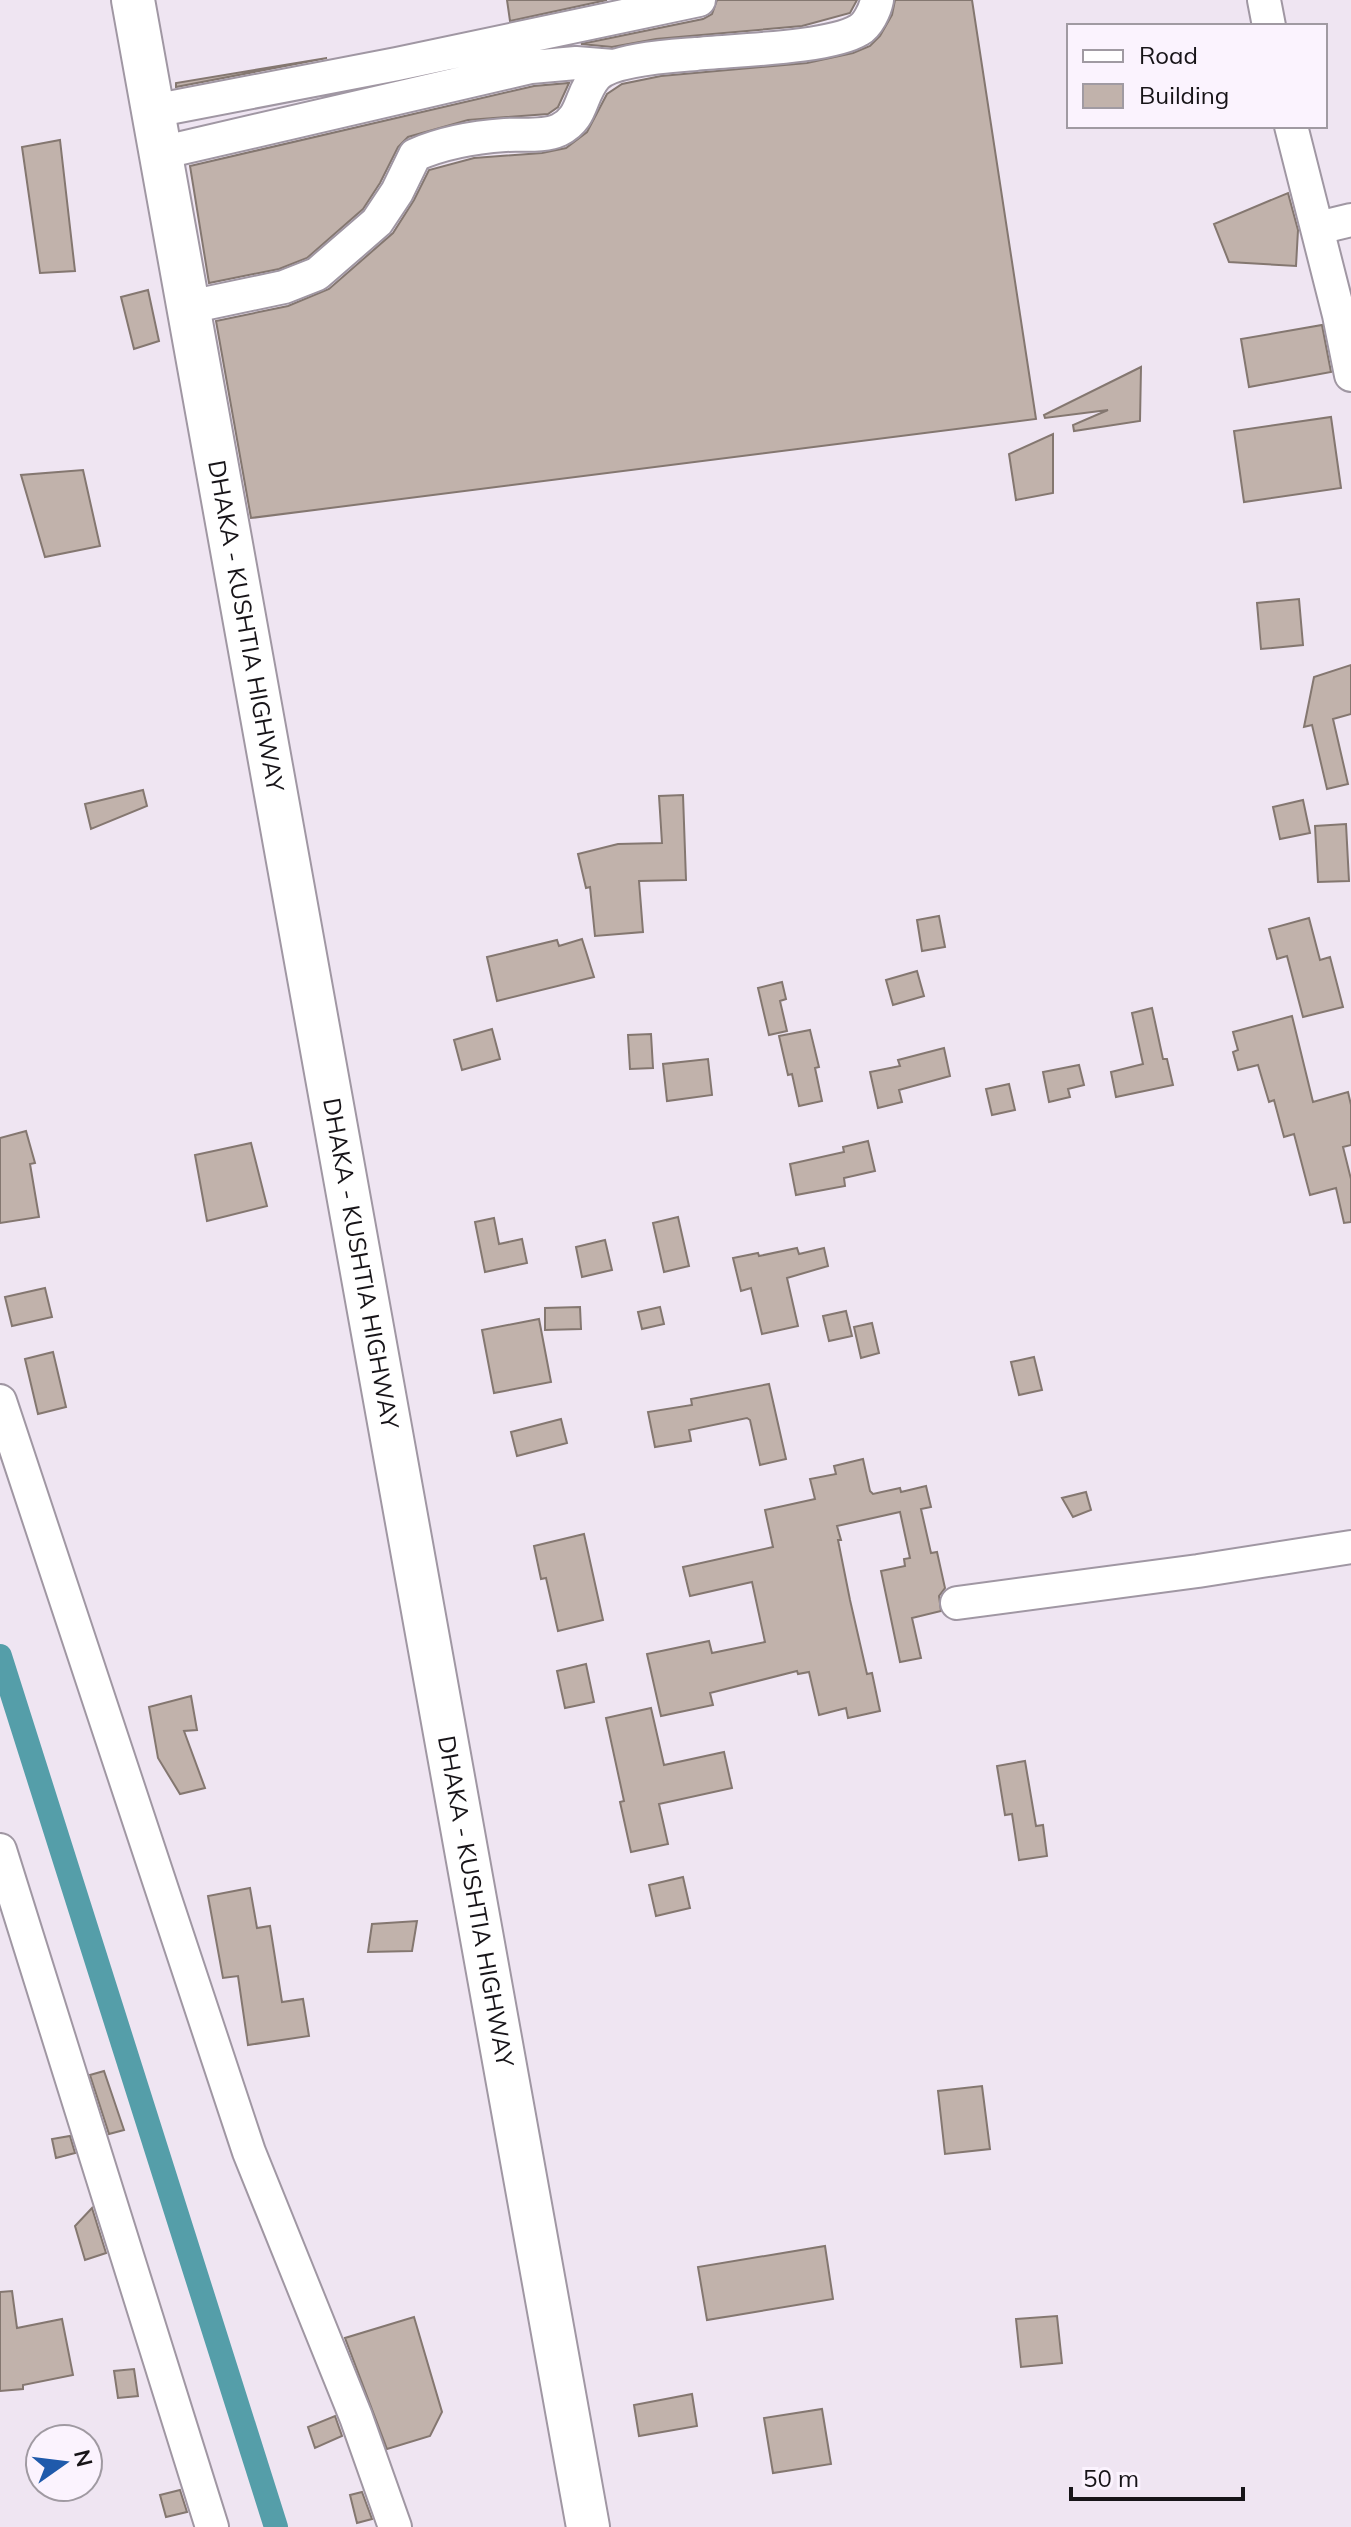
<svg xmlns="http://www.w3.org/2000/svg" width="1351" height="2527" font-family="Mulish,sans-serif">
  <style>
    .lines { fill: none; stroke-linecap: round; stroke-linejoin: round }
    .canal { stroke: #559ea9; stroke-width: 24 }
    .building { fill: #c1b2ab; stroke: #847770; stroke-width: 2 }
    .minor-casing { stroke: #a097a3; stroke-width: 36 }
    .major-casing { stroke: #a097a3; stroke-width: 46 }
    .minor { stroke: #fff; stroke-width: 32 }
    .major { stroke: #fff; stroke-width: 42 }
    .labels { text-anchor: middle; stroke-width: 6; stroke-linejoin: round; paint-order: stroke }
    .street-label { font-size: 24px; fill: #171418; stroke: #fbf3fe }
  </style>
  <rect width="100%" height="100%" fill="#efe5f2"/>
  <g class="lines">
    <path class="canal" d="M0,1656L276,2527"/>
  </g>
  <path class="building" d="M507,0H607L510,21Z
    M717,0H857L850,13L802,26L656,39L612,47L581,44L703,19L712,14Z
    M895,0H972L1036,419L251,518L216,321L288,306L329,289L393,233L414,200L429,170L474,158L542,153L566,148L587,132L607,94L622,84L661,76L807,63L853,53L870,46L880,36L892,15Z
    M327,58L176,87V83Z
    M569,83L558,107L548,114L468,120L408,137L398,147L380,183L363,209L307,258L279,269L209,283L190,166L534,86Z
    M60,140L75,271L40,273L22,147Z
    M1288,193L1298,230L1296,266L1229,262L1214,224Z
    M148,290L159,341L134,349L121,297Z
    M1322,325L1331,372L1249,387L1241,339Z
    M1141,367L1140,421L1074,431L1073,425L1108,410L1045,418L1044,415Z
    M1331,417L1341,488L1244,502L1234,431Z
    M1053,434V493L1016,500L1009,454Z
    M83,470L100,546L45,557L21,475Z
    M1299,599L1303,645L1261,649L1257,603Z
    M1351,665V714L1333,719L1348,784L1327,789L1312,725L1304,727L1314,677Z
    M143,790L147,806L91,829L85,804Z
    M683,795L686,880L639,881L643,932L595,936L590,887L586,888L578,854L618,844L662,843L659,796Z
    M1303,800L1310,833L1280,839L1273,807Z
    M1346,824L1349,881L1318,882L1315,826Z
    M939,916L945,947L922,951L917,920Z
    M1309,918L1320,960L1330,957L1343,1007L1303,1017L1287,956L1277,959L1269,929Z
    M582,939L594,977L497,1001L487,957L557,940L559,946Z
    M917,971L924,996L893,1005L886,980Z
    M782,982L786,999L780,1001L787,1031L769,1035L758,988Z
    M1152,1008L1163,1059H1167L1173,1085L1116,1097L1111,1072L1143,1064L1132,1013Z
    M1292,1016L1313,1102L1348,1092L1351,1105V1145L1343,1147L1351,1179V1222L1344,1223L1336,1188L1310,1195L1294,1134L1284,1137L1274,1100L1269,1102L1258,1065L1238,1070L1233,1052L1238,1050L1233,1032Z
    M492,1029L500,1059L462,1070L454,1040Z
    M810,1030L819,1067L815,1068L822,1101L799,1106L792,1074L788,1075L779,1036Z
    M651,1034L653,1068L630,1069L628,1035Z
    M944,1048L950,1076L899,1090L902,1102L878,1108L870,1072L900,1066L898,1060Z
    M708,1059L712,1095L667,1101L663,1064Z
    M1079,1065L1084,1085L1068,1089L1070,1097L1049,1102L1043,1072Z
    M1009,1084L1015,1110L992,1115L986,1089Z
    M26,1131L35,1163L30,1164L39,1217L0,1223V1138Z
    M868,1141L875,1171L844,1178L845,1186L796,1195L790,1164L844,1152L843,1147Z
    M251,1143L267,1206L207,1221L195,1155Z
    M678,1217L689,1266L664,1272L653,1223Z
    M494,1218L499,1244L522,1239L527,1263L485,1272L475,1222Z
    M605,1240L612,1270L582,1277L576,1247Z
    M797,1248L799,1254L824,1248L828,1266L787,1278L798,1326L762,1334L751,1288L741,1291L733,1258L758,1253L759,1256Z
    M45,1288L52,1317L12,1326L5,1297Z
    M580,1307L581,1329L545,1330V1308Z
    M660,1307L664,1324L642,1329L638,1312Z
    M846,1311L852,1336L829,1341L823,1316Z
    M539,1319L551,1382L494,1393L482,1330Z
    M872,1323L879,1353L861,1358L854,1327Z
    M53,1352L66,1407L38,1414L25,1359Z
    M1034,1357L1042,1390L1019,1395L1011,1362Z
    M769,1384L786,1459L760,1465L750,1420L747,1418L689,1430L691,1441L655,1447L648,1412L692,1405L691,1399Z
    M561,1419L567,1443L517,1456L511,1432Z
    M863,1459L870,1491L873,1494L900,1488L901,1492L926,1486L931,1507L921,1509L931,1553L937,1552L945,1588L939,1596L941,1611L912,1618L921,1658L900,1662L881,1571L905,1566L904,1559L910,1558L900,1512L837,1526L841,1540H838L850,1600L867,1674L872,1673L880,1711L848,1718L846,1708L819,1715L809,1672L798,1674L797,1671L710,1693L713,1705L661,1716L647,1654L709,1641L712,1653L765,1642L752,1582L690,1596L683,1567L773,1547L765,1510L815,1499L810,1479L836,1474L834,1466Z
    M1086,1492L1091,1510L1073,1517L1062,1498Z
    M584,1534L603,1620L558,1631L546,1578L541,1579L534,1546Z
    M586,1664L594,1702L565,1708L557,1671Z
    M191,1696L197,1730L184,1731L205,1788L180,1794L158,1758L149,1707Z
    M651,1708L664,1765L724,1752L732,1788L659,1804L668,1844L631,1852L620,1802L624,1801L606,1718Z
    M1025,1761L1036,1826L1043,1825L1047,1856L1019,1860L1012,1814L1005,1815L997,1766Z
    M683,1877L690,1908L656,1916L649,1885Z
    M250,1888L257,1928L270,1926L282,2002L303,1999L309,2036L248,2045L238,1976L223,1978L208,1896Z
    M417,1921L412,1951L368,1952L372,1924Z
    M104,2071L124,2130L109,2134L90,2075Z
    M982,2086L990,2149L945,2154L938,2091Z
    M70,2136L75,2153L56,2158L52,2139Z
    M92,2208L106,2253L85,2260L75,2226Z
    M825,2246L833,2299L707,2320L698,2267Z
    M12,2291L17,2328L62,2319L73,2375L23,2385V2389L0,2391V2292Z
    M1057,2316L1062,2363L1021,2367L1016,2319Z
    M414,2317L442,2412L430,2436L387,2449L345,2338Z
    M134,2369L138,2396L118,2398L114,2371Z
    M692,2394L697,2426L639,2436L634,2405Z
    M822,2409L831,2464L773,2473L764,2418Z
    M335,2416L342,2436L315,2448L308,2427Z
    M180,2490L187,2512L166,2517L160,2495Z
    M362,2492L372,2519L357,2523L350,2495Z"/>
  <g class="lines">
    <defs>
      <path id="minor" d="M1264,0L1269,26
        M153,111L397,64L699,0
        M1291,126L1339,315L1351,375
        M160,153L531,67L576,63L613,66
        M1318,228L1351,220
        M189,307L284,287L317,274L377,222L397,192L415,155C442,143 476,137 505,135C522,134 544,137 559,130C584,118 579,95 596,76C613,59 672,56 696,54C734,50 830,48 859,30C868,25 875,10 877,0
        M0,1401L249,2152L356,2417L395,2527
        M957,1603L1198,1571L1351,1547
        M0,1850L212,2527"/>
      <g id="major">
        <path id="s1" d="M133,0L588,2527"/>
      </g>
    </defs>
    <use href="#minor" class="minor-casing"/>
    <use href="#major" class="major-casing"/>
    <use href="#minor" class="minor"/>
    <use href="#major" class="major"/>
  </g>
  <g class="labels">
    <g class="street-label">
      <text dy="8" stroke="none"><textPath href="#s1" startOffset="636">DHAKA - KUSHTIA HIGHWAY</textPath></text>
      <text dy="8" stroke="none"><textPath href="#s1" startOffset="1284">DHAKA - KUSHTIA HIGHWAY</textPath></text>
      <text dy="8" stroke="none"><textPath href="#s1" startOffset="1932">DHAKA - KUSHTIA HIGHWAY</textPath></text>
    </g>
  </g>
  <rect x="1067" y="24" width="260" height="104" fill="#fbf3fe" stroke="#a09aa2" stroke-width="2"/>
  <rect x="1083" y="50" width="40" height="12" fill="#ffffff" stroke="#a09aa2" stroke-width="2"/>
  <text x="1139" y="64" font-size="24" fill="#171418">Road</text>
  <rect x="1083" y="84" width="40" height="24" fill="#c1b2ab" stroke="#a09aa2" stroke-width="2"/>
  <text x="1139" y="104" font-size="24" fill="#171418">Building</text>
  <g transform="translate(64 2463) rotate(76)"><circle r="38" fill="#fbf3fe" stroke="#a09aa2" stroke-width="2"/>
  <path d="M0-6L14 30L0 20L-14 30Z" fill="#1f5aab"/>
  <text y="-12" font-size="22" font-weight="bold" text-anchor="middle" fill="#171418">N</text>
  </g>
  <path d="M1071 2487v12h172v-12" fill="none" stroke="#171418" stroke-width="4"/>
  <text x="1083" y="2487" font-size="24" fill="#171418" stroke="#fbf3fe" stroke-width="6" paint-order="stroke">50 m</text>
</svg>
